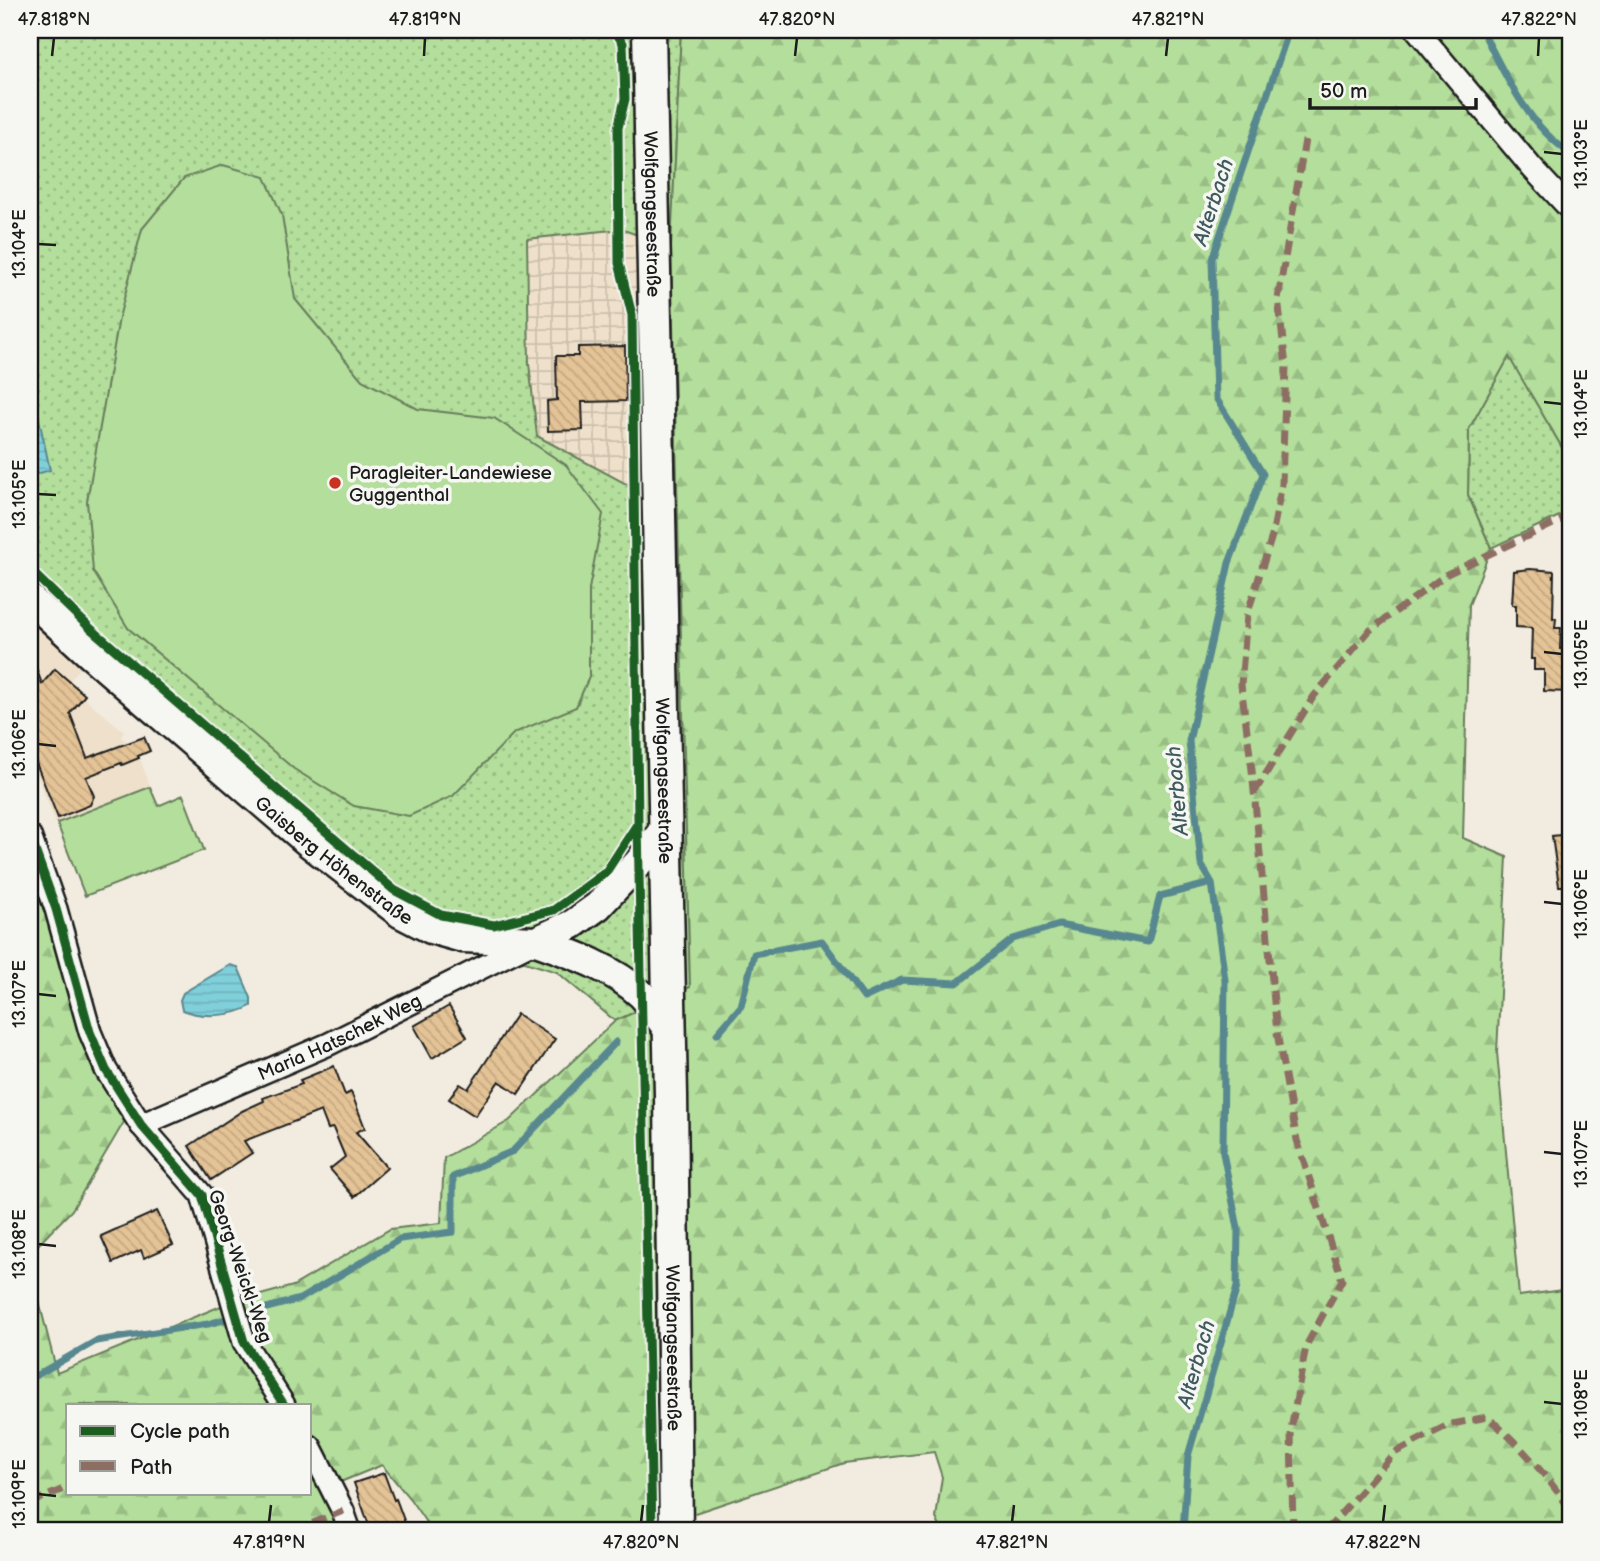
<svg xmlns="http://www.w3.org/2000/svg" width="1600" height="1561" font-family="'Balsamiq Sans',sans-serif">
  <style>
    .built { fill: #eee0ca }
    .industrial { fill: url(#industrial-grid) }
    .grass { fill: url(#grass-dots); stroke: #687d5c; stroke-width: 2 }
    .forest { fill: url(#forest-firs); stroke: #687d5c; stroke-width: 2; fill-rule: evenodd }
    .garden { fill: #b3de9b; stroke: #687d5c; stroke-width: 2 }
    .water { fill: url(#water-rules); stroke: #58888f; stroke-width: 2 }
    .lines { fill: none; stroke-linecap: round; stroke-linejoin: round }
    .stream { stroke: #58888f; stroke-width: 7 }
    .building { fill: url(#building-back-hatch); stroke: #1c1c1c; stroke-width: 2 }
    .street-casing { stroke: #1c1c1c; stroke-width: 26 }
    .secondary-casing { stroke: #1c1c1c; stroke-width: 33 }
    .primary-casing { stroke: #1c1c1c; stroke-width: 37 }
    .street { stroke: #f6f6f2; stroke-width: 21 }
    .secondary { stroke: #f6f6f2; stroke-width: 28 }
    .primary { stroke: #f6f6f2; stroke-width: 32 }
    .quiet { stroke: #8d6e63; stroke-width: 7; stroke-dasharray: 14 7; stroke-linecap: butt }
    .cycleway-casing { stroke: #f6f6f2; stroke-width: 13 }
    .cycleway { stroke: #1b5e20; stroke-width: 9 }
    .ticks { fill: none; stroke: #1c1c1c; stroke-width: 2.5 }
    .poi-dot { fill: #c8321e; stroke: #f6f6f2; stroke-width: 2.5 }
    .labels { text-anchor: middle; stroke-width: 7; stroke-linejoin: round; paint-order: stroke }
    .street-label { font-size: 19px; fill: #1c1c1c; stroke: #f6f6f2 }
    .poi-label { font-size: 19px; fill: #1c1c1c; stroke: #f6f6f2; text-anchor: start }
    .water-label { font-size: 21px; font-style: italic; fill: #3f5b5f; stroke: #f6f6f2 }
    .neatline { fill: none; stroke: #1c1c1c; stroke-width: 2.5 }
    .ticks-label { font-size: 18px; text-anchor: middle; fill: #1c1c1c }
  </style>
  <defs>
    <pattern id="industrial-grid" width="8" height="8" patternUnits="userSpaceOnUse" patternTransform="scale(1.75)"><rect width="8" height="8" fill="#eee0ca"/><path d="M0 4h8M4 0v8" fill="none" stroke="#ccc0ad"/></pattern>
    <pattern id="grass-dots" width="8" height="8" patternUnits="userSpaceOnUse" patternTransform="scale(1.75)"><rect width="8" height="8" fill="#b3de9b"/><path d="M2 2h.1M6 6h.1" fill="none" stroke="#99be85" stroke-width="1.8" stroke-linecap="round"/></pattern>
    <pattern id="forest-firs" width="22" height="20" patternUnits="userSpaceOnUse" patternTransform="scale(1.75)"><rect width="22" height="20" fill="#b3de9b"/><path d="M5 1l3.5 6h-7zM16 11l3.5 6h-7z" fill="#99be85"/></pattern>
    <pattern id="water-rules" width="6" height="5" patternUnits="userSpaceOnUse" patternTransform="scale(1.75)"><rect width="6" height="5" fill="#80d0db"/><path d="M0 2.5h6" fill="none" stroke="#6eb2bb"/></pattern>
    <pattern id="building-back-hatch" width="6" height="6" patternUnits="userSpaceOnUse" patternTransform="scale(1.75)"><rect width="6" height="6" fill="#e4c396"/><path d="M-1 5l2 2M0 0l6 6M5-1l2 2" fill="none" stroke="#c3a781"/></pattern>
  </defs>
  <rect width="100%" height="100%" fill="#f2ece0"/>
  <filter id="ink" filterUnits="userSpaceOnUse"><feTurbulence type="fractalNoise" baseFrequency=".0143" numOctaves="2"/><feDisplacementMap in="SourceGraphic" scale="14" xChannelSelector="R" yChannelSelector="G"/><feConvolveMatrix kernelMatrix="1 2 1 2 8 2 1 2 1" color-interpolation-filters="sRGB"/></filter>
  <g filter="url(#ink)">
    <path class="built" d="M30,618L84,663L69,682L85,695L84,698L124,731L121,737L129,743L133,741L158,806L183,795L204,850L85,896L33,766L30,767Z"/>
    <path class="industrial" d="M621,229L671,247L675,391L628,485L537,436L529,363L527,239Z"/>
    <path class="grass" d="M30,30H681L671,247L621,229L527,239L529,363L537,436L628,485L675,391L690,987L615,1021L557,972L400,923L30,618Z
      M1509,356L1570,461V511L1491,548L1468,495L1469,429Z"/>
    <path class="forest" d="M681,30H1570V461L1509,357L1469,429L1468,495L1491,548L1469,605L1463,838L1507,857L1497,1052L1519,1296L1570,1289V1531H942L936,1518L942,1477L934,1452L844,1463L695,1513L606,1531H432L410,1499L382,1465L338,1483L343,1531H30V830L124,1122L72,1210L34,1249L35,1285L57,1373L221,1306L293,1286L390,1229L441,1223L444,1158L509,1121L615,1021L690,987L671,247ZM68,1405H310V1493H68Z"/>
    <path class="garden" d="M223,165L265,177L282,215L295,299L362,380L418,409L494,418L566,465L603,514L589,589V677L576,707L514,733L453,796L409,816L354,806L294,769L128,628L93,571L87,501L119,318L142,229L184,178Z
      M150,787L158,806L183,795L204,850L85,896L57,823Z"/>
    <path class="water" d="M30,377L50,470L30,476Z
      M230,965L238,967L251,998V1006C232,1017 202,1018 182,1010L180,1000L183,993Z"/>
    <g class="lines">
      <path class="stream" d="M1482,30C1504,73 1528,126 1570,153
        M717,1034L741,1006L754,954L822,941L864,998L902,980L957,983L1013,939L1059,925L1148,942L1160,896L1212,883
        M30,1379L96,1341L208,1324L300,1299L400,1239L453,1232V1177L513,1151L616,1042
        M1183,1531L1188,1456L1237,1287L1238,1228L1223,1153L1225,980L1212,883L1201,864L1189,741L1229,563L1263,474L1216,398L1212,259L1289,30"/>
    </g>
    <path class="building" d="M625,346L626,401L582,402L583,430L548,431L547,401L557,400L556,356H578V347Z
      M1530,569L1554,571L1553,618H1556L1555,628H1561L1560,649H1570V692L1544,691V670H1534V659H1531L1532,628L1516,627V605H1512L1514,571Z
      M31,654L42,684L55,669L85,695L70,713L87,758L144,737L150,751L138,756L139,758L122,765L121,763L86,777L94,796L90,805L58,818L30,748Z
      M1570,834V886H1559L1552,836Z
      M449,1006L467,1037L432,1058L414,1026Z
      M517,1014L555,1039L518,1094L499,1081L475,1116L449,1099L460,1084L468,1089Z
      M334,1066L345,1095L351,1092L365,1128L356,1132L387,1168L354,1197L330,1169L345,1157L333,1128L328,1129L321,1111L244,1141L252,1153L211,1180L189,1146L242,1111L264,1101L263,1098L302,1084L300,1080Z
      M157,1211L173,1245L144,1258L141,1250L113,1263L101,1236Z
      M384,1473L394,1500L396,1499L408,1531H371L354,1483Z"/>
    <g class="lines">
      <defs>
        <g id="street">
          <path d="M1417,30L1532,168L1570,209"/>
          <path d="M30,836L56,909L90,1032L106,1070L141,1125L202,1195L244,1342L284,1405"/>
          <path id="s1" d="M141,1125L329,1044L535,941"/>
          <path d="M310,1446L343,1511L350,1531"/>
        </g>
        <g id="secondary">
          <path id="s2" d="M30,599L91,655L309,843L400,913L431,929L463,938L536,941L573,924L598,906L639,862L665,828"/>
          <path d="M536,941C573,954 613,968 642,995C652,1005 660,1019 668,1030"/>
        </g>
        <g id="primary">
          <path id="s3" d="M649,30L671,1095L676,1531"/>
        </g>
      </defs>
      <use href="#street" class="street-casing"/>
      <use href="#secondary" class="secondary-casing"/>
      <use href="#primary" class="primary-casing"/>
      <use href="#street" class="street"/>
      <use href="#secondary" class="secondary"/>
      <use href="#primary" class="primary"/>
      <path class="quiet" d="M1254,793L1314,696L1369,631L1447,574L1570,516
        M30,1503L68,1487
        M293,1531L343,1511
        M1293,1531L1291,1430L1306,1346L1342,1280L1297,1140L1277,1033L1252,770L1241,685L1247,615L1272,536L1282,484L1286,366L1278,299L1305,140
        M1326,1531L1394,1453L1448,1425L1487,1417C1519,1443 1546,1475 1570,1509"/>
      <defs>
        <path id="cycleway" d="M614,30L623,43L625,99L618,128L619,263L632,315L638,823L652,1531
          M30,570L90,628L394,890L441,915L494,925L554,910L606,872L638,823
          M30,836L56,909L90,1032L106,1070L141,1125L202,1195L244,1342L284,1405"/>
      </defs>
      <use href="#cycleway" class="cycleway-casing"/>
      <use href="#cycleway" class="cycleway"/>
    </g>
  </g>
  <path class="ticks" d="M52,56L54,38M424,56L425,38M795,56L797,38M1166,56L1168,38M1538,56L1539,38M1544,152L1562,154M38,244L56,245M1544,402L1562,404M38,494L56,495M1544,652L1562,654M38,744L56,746M1544,902L1562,904M38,994L56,996M1544,1152L1562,1154M38,1244L56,1246M1544,1402L1562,1404M38,1494L56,1496M269,1522L271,1505M641,1522L643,1505M1012,1522L1014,1505M1383,1522L1385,1505"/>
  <circle class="poi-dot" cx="335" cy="483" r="7"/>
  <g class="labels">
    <g class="street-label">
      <text dy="7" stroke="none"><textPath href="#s3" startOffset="184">Wolfgangseestraße</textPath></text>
      <text dy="7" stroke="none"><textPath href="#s3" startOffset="751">Wolfgangseestraße</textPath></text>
      <text dy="7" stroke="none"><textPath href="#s2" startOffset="401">Gaisberg Höhenstraße</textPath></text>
      <text dy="7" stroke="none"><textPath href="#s1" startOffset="217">Maria Hatschek Weg</textPath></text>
      <text transform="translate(241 1266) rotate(71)" y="7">Georg-Weickl-Weg</text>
      <text dy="7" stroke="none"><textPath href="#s3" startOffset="1318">Wolfgangseestraße</textPath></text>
    </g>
    <g class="poi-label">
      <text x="349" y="479">Paragleiter-Landewiese<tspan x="349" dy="22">Guggenthal</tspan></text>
    </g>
    <g class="water-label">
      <text transform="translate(1213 202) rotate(-72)" y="7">Alterbach</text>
      <text transform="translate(1177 791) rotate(-95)" y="7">Alterbach</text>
      <text transform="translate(1196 1364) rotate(-74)" y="7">Alterbach</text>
    </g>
  </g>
  <rect width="1600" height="1561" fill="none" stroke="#f6f6f2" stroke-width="77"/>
  <rect x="66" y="1404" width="245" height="91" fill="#f6f6f2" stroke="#9f9f9c" stroke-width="2"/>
  <rect x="80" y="1426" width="35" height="10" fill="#1b5e20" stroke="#9f9f9c" stroke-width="2"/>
  <text x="130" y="1438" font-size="21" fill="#1c1c1c">Cycle path</text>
  <rect x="80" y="1461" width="35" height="10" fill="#8d6e63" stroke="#9f9f9c" stroke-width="2"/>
  <text x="130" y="1474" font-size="21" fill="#1c1c1c">Path</text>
  <path d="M1310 98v10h166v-10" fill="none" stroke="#1c1c1c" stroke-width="3.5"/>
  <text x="1320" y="98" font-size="21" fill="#1c1c1c" stroke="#f6f6f2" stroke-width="5" paint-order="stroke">50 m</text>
  <rect x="38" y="38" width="1524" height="1484" class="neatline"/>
  <g class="ticks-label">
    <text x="54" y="25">47.818°N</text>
    <text x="425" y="25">47.819°N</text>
    <text x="797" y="25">47.820°N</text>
    <text x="1168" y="25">47.821°N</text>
    <text x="1539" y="25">47.822°N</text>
    <text transform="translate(1581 154) rotate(-90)" y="6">13.103°E</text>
    <text transform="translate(19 244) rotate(-90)" y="6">13.104°E</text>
    <text transform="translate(1581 404) rotate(-90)" y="6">13.104°E</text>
    <text transform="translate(19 494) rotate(-90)" y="6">13.105°E</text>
    <text transform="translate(1581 654) rotate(-90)" y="6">13.105°E</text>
    <text transform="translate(19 744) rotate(-90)" y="6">13.106°E</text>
    <text transform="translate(1581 904) rotate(-90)" y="6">13.106°E</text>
    <text transform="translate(19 994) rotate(-90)" y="6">13.107°E</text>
    <text transform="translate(1581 1154) rotate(-90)" y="6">13.107°E</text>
    <text transform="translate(19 1244) rotate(-90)" y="6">13.108°E</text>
    <text transform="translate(1581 1404) rotate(-90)" y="6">13.108°E</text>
    <text transform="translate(19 1494) rotate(-90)" y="6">13.109°E</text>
    <text x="269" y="1548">47.819°N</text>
    <text x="641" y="1548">47.820°N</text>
    <text x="1012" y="1548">47.821°N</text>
    <text x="1383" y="1548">47.822°N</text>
  </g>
</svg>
